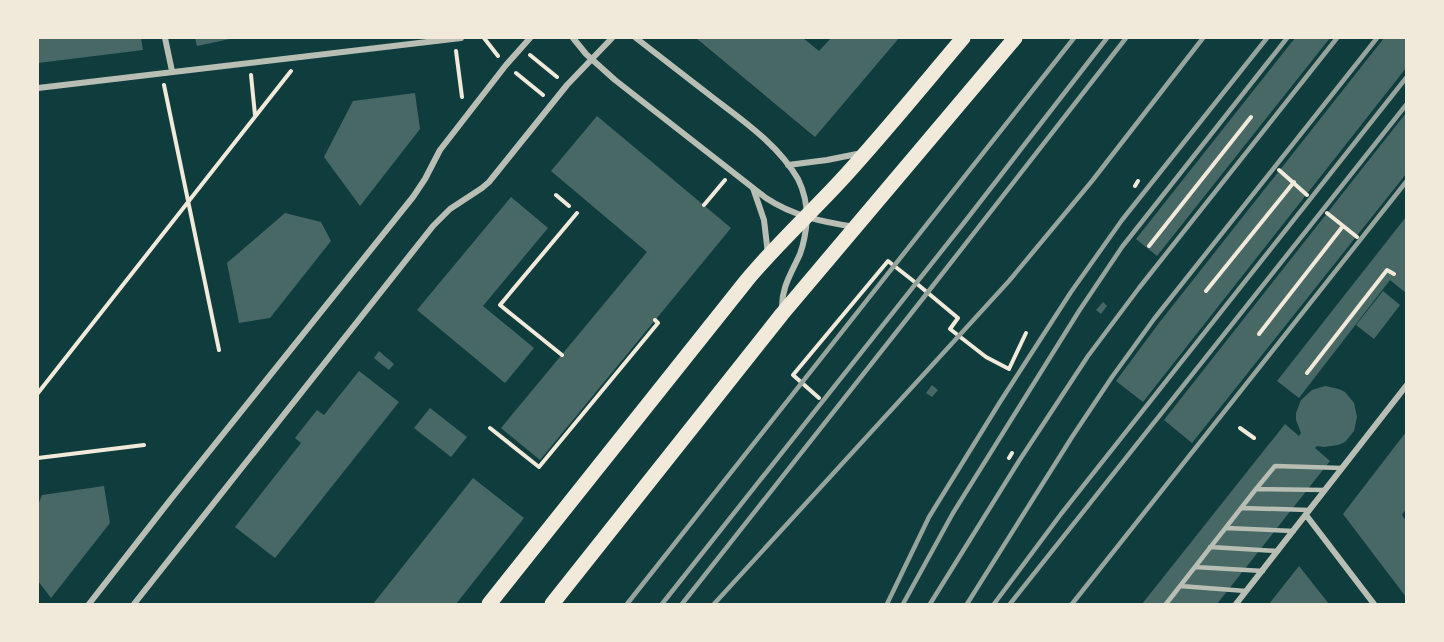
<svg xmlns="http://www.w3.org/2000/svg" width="1444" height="642" font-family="'Nunito Sans',sans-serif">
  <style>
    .building { fill: #486865 }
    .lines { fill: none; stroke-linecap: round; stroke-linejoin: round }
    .path { stroke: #f1e9da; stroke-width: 4 }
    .service { stroke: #b8beb3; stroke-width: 4.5 }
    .minor { stroke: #b8beb3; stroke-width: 6 }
    .primary { stroke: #f1e9da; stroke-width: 15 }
    .rail { stroke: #97a49c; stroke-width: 4.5 }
  </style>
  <rect width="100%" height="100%" fill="#0f3d3e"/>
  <path class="building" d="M38,38H141L143,50L38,63Z
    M195,38H230V39L197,46Z
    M696,38H803L819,51L831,38H899L815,137Z
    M1295,38H1330L1157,256L1136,239Z
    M1384,38H1406V68L1143,402L1116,381L1159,323Z
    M415,93L420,129L360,206L324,157L353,101Z
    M1406,113V174L1192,443L1164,420Z
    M597,116L731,228L540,460L501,428L647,252L551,171Z
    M511,197L548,228L483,306L534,348L505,383L417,310Z
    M285,213L321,222L331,241L270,318L239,323L227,263Z
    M1406,217V293L1390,280L1299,398L1277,381Z
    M1383,291L1400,305L1374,339L1356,325Z
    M1103,302L1107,306L1101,314L1096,310Z
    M379,351L394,364L389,370L374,358Z
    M359,371L399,402L275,558L235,527L301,443L295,438L317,410L324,415Z
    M932,385L938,390L932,397L926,393Z
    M1325,386L1339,389L1345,392L1354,403L1357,417L1354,431L1345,442L1338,445L1324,447L1317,446L1315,448L1330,461L1217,604H1142L1285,424L1299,436L1301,433L1296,420V413L1301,400L1312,390Z
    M430,408L467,437L451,457L414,428Z
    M1406,432V509L1402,515L1406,521V597L1343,514Z
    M473,478L524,518L456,604H373Z
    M104,486L110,523L51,598L38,581V505L42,495Z
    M1299,566L1329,604H1269Z"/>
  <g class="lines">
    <path class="path" d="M484,38L498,56
      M456,51L462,97
      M530,55L557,77
      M516,73L543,95
      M251,75L255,115
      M164,85L219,350
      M1279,170L1307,195
      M1135,186L1138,181
      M556,195L569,206
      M704,205L725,180
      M1327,213L1357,237
      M1149,246L1251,117
      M1206,291L1294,182
      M1259,334L1343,226
      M562,355L500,305L577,213
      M1307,373L1387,270L1394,274
      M38,393L291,71
      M819,398L793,375L888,261L916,283L958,318L950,329L986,357L1009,369L1026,333
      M490,428L539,467L658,323L655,320
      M1240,428L1254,438
      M38,458L144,445
      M1009,458L1012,453"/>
    <path class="service" d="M1256,489L1275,466L1342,468
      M1241,508L1309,510
      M1226,528L1294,531
      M1210,547L1278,551
      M1195,567L1263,571
      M1180,586L1246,591
      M1166,604L1256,489L1325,490"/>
    <path class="minor" d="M165,38L172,71
      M573,38L586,54L615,80L766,198C793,216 823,222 855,227
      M636,38C662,58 689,79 716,100C745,122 779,146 798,179C804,191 807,205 807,219C806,231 804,243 800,254C791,274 781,288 782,310
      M38,88L461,38
      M788,165L827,160L862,153
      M753,188L764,220L768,254
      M1306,515L1374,604
      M89,604L171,499L413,197L425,179L440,150L506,65L530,38
      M134,604L433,226L450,209L482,188L489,182L567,85L612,38
      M1236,604L1406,386"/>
    <path class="primary" d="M489,604L747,280C777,244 812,212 844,177C885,132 924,84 963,38
      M552,604L782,314L1015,38"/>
    <path class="rail" d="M627,604L1074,38
      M662,604L963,224L1107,38
      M682,604L928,292L1126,38
      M714,604L1009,281L1092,181L1203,38
      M887,604L929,517L1000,402L1071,292L1122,220L1267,38
      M903,604L953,513L1079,311L1122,247L1287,38
      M930,604L1019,461L1088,356L1139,288L1337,38
      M967,604L1072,437L1112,377L1154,319L1377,38
      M994,604L1061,514L1406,78
      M1010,604L1406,105
      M1072,604L1406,182"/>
  </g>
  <rect width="1444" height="642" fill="none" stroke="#f1e9da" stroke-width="78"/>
</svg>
